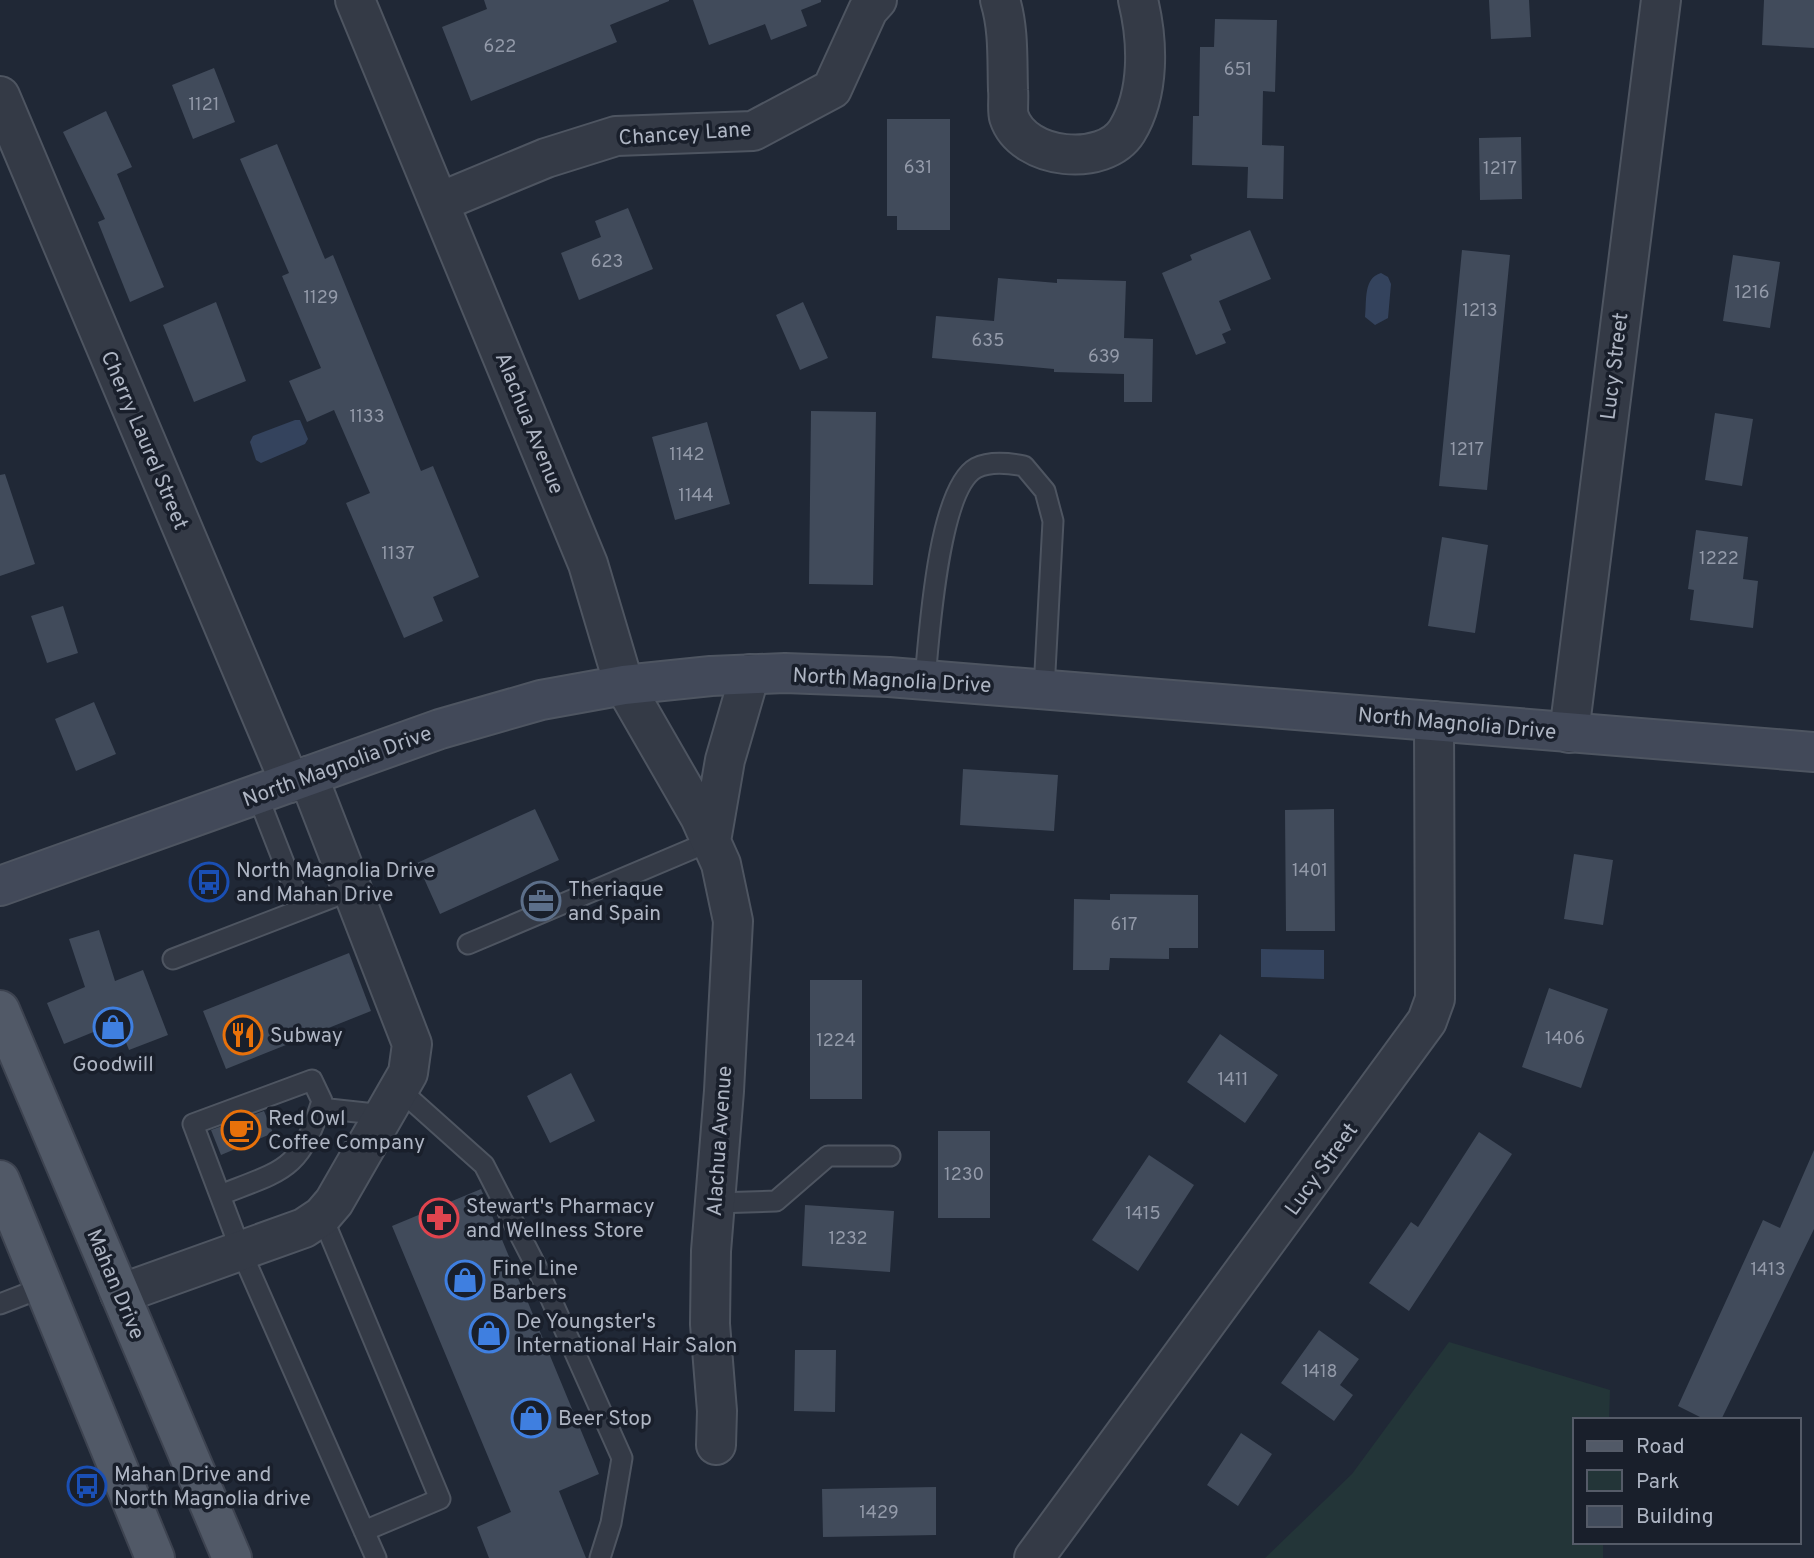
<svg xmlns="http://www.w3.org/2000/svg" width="1814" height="1558" font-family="Overpass,sans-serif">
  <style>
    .green { fill: #233538 }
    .water { fill: #34435d }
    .building { fill: #414b5b }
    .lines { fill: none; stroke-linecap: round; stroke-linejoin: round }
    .lane-casing { stroke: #4e5561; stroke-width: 23 }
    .street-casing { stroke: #4e5561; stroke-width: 42 }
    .secondary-casing { stroke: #4e5561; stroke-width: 42 }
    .primary-casing { stroke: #3d4350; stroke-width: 42 }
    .lane { stroke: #343a46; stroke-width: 19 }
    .street { stroke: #343a46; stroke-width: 38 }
    .secondary { stroke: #424959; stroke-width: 38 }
    .primary { stroke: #515967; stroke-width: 38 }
    .labels { text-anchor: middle; stroke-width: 7; stroke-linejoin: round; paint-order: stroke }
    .number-label { font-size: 18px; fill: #939aa9 }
    .street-label { font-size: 21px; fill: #aeb5c3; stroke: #191f2b }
    .poi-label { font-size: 21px; fill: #aeb5c3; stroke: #191f2b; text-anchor: start }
  </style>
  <rect width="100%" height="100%" fill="#202836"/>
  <path class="green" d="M1449,1342L1610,1390L1609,1420H1574V1542H1603V1558H1265L1352,1474Z"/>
  <path class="water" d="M1381,273L1388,277L1391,284L1388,318L1375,325L1365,317C1367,301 1363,278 1381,273Z
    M295,420H300L308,439L305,444L261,463L256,460L250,442L253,436Z
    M1261,949L1324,950V979L1261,977Z"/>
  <path class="building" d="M484,0H669V1L610,25L617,42L471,101L442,27L487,9Z
    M693,0H821V2L801,10L807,26L771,40L765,24L709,45Z
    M1489,0H1529L1531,37L1491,39Z
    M1764,0H1814V48L1762,45Z
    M1215,19L1277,20L1275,92L1263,91L1262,145L1284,146L1283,199L1247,198L1248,167L1192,165L1193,116H1199L1200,47H1214Z
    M214,68L235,122L193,139L172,85Z
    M106,111L132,167L117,174L164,287L130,302L98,222L105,219L63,132Z
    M887,119H950V230H897V216H887Z
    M1521,137L1522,199L1480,200L1479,138Z
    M277,144L325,259L333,255L421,471L433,466L479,577L433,597L443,621L404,638L346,503L370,493L334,410L307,422L289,381L321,368L282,276L289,273L240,159Z
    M628,208L653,269L579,300L561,253L601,237L595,221Z
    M1250,230L1271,279L1219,301L1231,330L1222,334L1226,343L1196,355L1162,273L1192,260L1190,255Z
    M1462,250L1510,255L1487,490L1439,486Z
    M1733,255L1780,262L1770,328L1723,321Z
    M998,278L1057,283V279L1126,281L1124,338L1153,339L1152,402H1124V374L1054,372V369L932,358L936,316L994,321Z
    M216,302L246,381L194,402L163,325Z
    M803,302L828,358L800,370L776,315Z
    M811,411L876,412L873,585L809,584Z
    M1715,413L1753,419L1742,486L1705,480Z
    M707,422L730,504L675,520L652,437Z
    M5,474L35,564L0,576V475Z
    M1696,530L1748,537L1743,579L1758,581L1753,628L1690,620L1694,590L1688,589Z
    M1442,537L1488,545L1475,633L1428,626Z
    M63,606L78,653L47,663L31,616Z
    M94,702L116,754L76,771L55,719Z
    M963,769L1058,775L1054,831L960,825Z
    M535,809L559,860L440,914L417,863Z
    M1334,809L1335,931H1286L1285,810Z
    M1574,854L1613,860L1603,925L1564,919Z
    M1110,894L1198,895V948H1169V959L1110,958L1109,970H1073L1074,899L1110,900Z
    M99,930L115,981L143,970L168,1035L129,1050L118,1022L64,1044L47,1003L85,987L69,939Z
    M349,953L371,1011L226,1069L203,1011Z
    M810,980H862V1099H810Z
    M1549,988L1608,1009L1581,1088L1522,1067Z
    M1220,1034L1278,1075L1245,1123L1187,1082Z
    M571,1073L595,1121L550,1143L527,1096Z
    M264,1111L273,1133L221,1155L211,1130Z
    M938,1131H990V1218H938Z
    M1479,1132L1512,1154L1409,1311L1369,1283L1411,1222L1418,1227Z
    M1814,1150V1229L1721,1420H1706L1678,1406L1763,1220L1780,1228Z
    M1149,1155L1194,1185L1138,1271L1092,1240Z
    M481,1189L599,1474L559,1491L586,1558H489L477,1527L511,1512L392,1226Z
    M805,1205L894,1211L890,1272L802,1266Z
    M1319,1330L1359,1359L1340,1385L1353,1395L1334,1421L1281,1383Z
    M795,1350H836L835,1412L794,1411Z
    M1241,1433L1272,1454L1238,1506L1207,1485Z
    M936,1487V1535L823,1537L822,1489Z"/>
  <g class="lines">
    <defs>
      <path id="lane" d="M925,680C929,637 938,489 976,468C990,461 1009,463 1024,466L1045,491L1053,521L1044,690
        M257,794L302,909
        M468,944L711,841
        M173,959L352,890
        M399,1089L484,1165L538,1270L622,1458L611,1523L600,1558
        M320,1108L384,1115
        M220,1195C284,1170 300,1171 322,1101L312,1080L193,1124L241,1251L376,1558
        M715,1203L776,1201L828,1156H890
        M322,1216L440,1499L364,1531
        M0,1304L44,1287"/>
      <path id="street" d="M355,0L588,564L624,685L700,817L721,864L733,921L724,1091L711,1251L710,1324L717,1411L716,1445
        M1000,0C1009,29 1007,60 1008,90C1009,98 1007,110 1009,117C1023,160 1104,168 1127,131C1150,93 1148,41 1138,0
        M0,96L290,783
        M440,202L546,158L616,136L753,131L832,89L868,10L877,0
        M1569,733L1661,0
        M711,841L725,760L750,674
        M120,1294L304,1228L322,1216L334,1202L408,1073L412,1044L308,776
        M1034,1558L1427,1021L1435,999L1434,721"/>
      <path id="secondary" d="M0,886L440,729L541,700L624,685L711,676L785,673L889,677L1814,752"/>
      <path id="primary" d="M0,1010L232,1558
        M0,1180L155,1558"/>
    </defs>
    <use href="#lane" class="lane-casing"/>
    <use href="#street" class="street-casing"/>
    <use href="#secondary" class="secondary-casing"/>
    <use href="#primary" class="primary-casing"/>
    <use href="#lane" class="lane"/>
    <use href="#street" class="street"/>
    <use href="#secondary" class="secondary"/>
    <use href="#primary" class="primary"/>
  </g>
  <defs>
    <symbol id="bus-ring" viewBox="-11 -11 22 22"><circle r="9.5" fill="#191f2b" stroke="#1a4fb4" stroke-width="1.5"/><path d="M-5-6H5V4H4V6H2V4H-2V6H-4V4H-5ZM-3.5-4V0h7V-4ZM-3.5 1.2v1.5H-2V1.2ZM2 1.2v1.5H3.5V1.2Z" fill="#1a4fb4"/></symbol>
    <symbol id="office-ring" viewBox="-11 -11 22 22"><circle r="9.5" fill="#191f2b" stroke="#5c6f8a" stroke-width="1.5"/><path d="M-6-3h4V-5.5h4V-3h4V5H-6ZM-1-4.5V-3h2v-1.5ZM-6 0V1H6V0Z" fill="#5c6f8a"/></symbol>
    <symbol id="shop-ring" viewBox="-11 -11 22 22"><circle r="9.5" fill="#191f2b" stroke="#3f7fe0" stroke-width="1.5"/><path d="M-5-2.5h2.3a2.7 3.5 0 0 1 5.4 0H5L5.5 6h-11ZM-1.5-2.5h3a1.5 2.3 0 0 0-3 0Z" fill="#3f7fe0"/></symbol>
    <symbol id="restaurant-ring" viewBox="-11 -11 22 22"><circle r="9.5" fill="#191f2b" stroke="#e8710a" stroke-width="1.5"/><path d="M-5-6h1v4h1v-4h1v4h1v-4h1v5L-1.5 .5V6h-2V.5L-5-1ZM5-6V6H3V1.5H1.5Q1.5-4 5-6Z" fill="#e8710a"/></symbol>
    <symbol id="cafe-ring" viewBox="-11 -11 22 22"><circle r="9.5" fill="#191f2b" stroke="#e8710a" stroke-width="1.5"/><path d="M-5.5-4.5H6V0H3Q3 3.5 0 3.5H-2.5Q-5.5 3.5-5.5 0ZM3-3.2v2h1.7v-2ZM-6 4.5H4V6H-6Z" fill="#e8710a"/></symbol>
    <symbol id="pharmacy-ring" viewBox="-11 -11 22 22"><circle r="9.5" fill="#191f2b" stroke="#e0444e" stroke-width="1.5"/><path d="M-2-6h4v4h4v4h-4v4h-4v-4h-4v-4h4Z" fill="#e0444e"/></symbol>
  </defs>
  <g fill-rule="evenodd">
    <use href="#bus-ring" x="187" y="860" width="44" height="44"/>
    <use href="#office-ring" x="519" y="879" width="44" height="44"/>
    <use href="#shop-ring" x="91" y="1005" width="44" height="44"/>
    <use href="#restaurant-ring" x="221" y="1013" width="44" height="44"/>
    <use href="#cafe-ring" x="219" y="1108" width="44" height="44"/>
    <use href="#pharmacy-ring" x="417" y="1196" width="44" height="44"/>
    <use href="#shop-ring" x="443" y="1258" width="44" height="44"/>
    <use href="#shop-ring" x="467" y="1311" width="44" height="44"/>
    <use href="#shop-ring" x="509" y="1396" width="44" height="44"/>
    <use href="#bus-ring" x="65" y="1464" width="44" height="44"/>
  </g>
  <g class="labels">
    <g class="number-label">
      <text x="500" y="52">622</text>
      <text x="1238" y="75">651</text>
      <text x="204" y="110">1121</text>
      <text x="918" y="173">631</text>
      <text x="1500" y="174">1217</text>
      <text x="607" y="267">623</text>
      <text x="1752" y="298">1216</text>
      <text x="321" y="303">1129</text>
      <text x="1480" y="316">1213</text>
      <text x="988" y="346">635</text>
      <text x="1104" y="362">639</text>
      <text x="367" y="422">1133</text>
      <text x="1467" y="455">1217</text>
      <text x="687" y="460">1142</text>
      <text x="696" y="501">1144</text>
      <text x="398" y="559">1137</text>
      <text x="1719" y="564">1222</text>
      <text x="1310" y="876">1401</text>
      <text x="1124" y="930">617</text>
      <text x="1565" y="1044">1406</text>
      <text x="836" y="1046">1224</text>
      <text x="1233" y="1085">1411</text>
      <text x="964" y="1180">1230</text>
      <text x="1143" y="1219">1415</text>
      <text x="848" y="1244">1232</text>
      <text x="1768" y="1275">1413</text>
      <text x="1320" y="1377">1418</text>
      <text x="879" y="1518">1429</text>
    </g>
    <g class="street-label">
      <text transform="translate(685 133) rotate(-4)" y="7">Chancey Lane</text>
      <text transform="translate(1614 366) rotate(-83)" y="7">Lucy Street</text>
      <text transform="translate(530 423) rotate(68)" y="7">Alachua Avenue</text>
      <text transform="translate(145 440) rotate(67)" y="7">Cherry Laurel Street</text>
      <text transform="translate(892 680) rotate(3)" y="7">North Magnolia Drive</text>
      <text transform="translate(1457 723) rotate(5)" y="7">North Magnolia Drive</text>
      <text transform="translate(337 766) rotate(-20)" y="7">North Magnolia Drive</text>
      <text transform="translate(719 1141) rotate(-86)" y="7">Alachua Avenue</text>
      <text transform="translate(1321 1169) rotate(-54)" y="7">Lucy Street</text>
      <text transform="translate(116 1284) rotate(67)" y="7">Mahan Drive</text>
    </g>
    <g class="poi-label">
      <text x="236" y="877">North Magnolia Drive<tspan x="236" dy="24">and Mahan Drive</tspan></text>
      <text x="568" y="896">Theriaque<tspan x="568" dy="24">and Spain</tspan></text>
      <text x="270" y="1042">Subway</text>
      <text x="113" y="1071" text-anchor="middle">Goodwill</text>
      <text x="268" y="1125">Red Owl<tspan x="268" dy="24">Coffee Company</tspan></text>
      <text x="466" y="1213">Stewart's Pharmacy<tspan x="466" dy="24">and Wellness Store</tspan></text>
      <text x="492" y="1275">Fine Line<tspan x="492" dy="24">Barbers</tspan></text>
      <text x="516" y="1328">De Youngster's<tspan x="516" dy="24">International Hair Salon</tspan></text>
      <text x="558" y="1425">Beer Stop</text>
      <text x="114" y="1481">Mahan Drive and<tspan x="114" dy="24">North Magnolia drive</tspan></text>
    </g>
  </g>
  <rect x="1573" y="1418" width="228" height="126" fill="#191f2b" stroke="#555b68" stroke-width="2"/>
  <rect x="1587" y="1441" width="35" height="10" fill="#515967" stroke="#555b68" stroke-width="2"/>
  <text x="1636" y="1453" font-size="21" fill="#aeb5c3">Road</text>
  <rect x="1587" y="1470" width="35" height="21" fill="#233538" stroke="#555b68" stroke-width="2"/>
  <text x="1636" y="1488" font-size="21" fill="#aeb5c3">Park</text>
  <rect x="1587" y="1506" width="35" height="21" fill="#414b5b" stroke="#555b68" stroke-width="2"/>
  <text x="1636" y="1523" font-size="21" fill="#aeb5c3">Building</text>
</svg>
